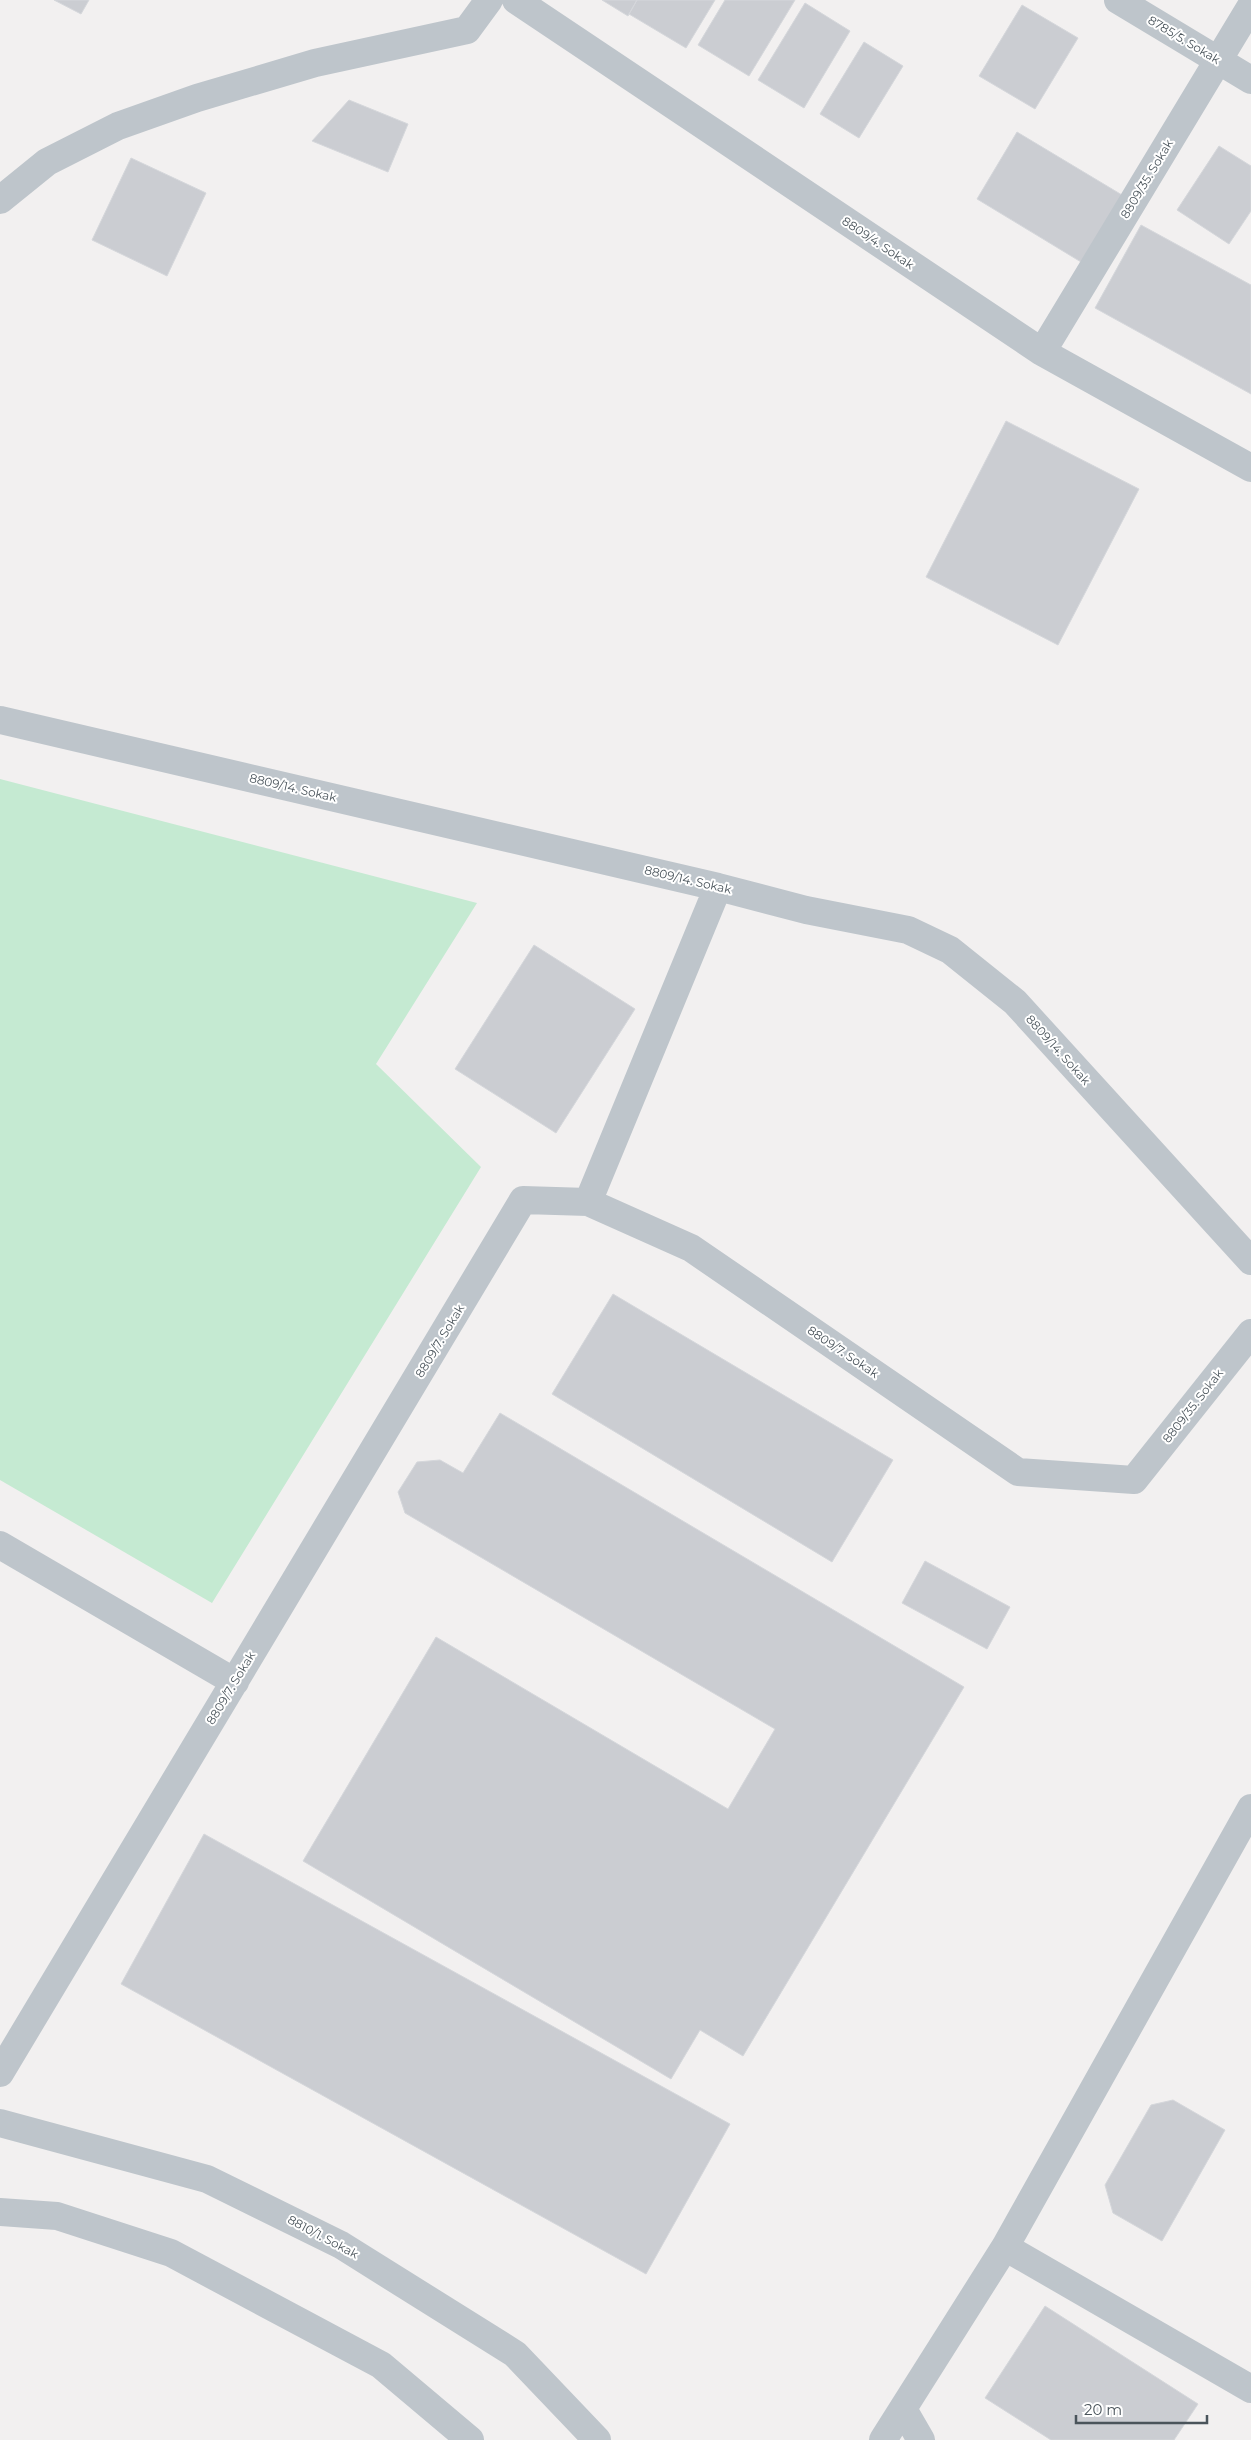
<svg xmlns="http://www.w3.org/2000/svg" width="1251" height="2440" font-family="Montserrat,sans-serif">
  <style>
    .green { fill: #c5ead2 }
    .building { fill: #cbcdd2; stroke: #d5d7db }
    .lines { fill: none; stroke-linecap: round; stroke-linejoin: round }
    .minor { stroke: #bec5cb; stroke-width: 28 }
    .labels { text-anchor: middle; stroke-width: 4; stroke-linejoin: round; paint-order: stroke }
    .street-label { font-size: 12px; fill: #4a545b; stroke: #fff }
  </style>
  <rect width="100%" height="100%" fill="#f2f0f0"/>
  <path class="green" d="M0,779L477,903L376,1064L481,1167L212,1603L0,1480Z"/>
  <path class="building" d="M54,0H89L81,14Z
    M602,0H637L628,16Z
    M637,0H715L686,48L629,14Z
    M725,0H795L749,76L698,45Z
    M805,3L850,31L804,108L758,80Z
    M1022,5L1078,38L1035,109L979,76Z
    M864,42L903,66L859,138L820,114Z
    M349,100L408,124L388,172L312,141Z
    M1017,132L1127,198L1086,265L977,199Z
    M1219,146L1251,166V211L1229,244L1177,210Z
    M131,158L206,193L167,276L92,240Z
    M1141,225L1251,285V394L1095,308Z
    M1006,421L1139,489L1058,645L926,577Z
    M534,945L635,1009L556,1133L455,1069Z
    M613,1294L893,1460L832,1562L552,1394Z
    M500,1413L964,1687L743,2056L700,2030L671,2079L303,1861L436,1637L728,1809L775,1729L405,1513L398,1492L417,1462L440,1460L463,1473Z
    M925,1561L1010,1607L987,1649L902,1603Z
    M204,1834L730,2124L646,2274L121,1984Z
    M1173,2100L1225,2130L1162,2241L1113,2213L1105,2185L1151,2105Z
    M1045,2306L1198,2404L1174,2440H1051L985,2398Z"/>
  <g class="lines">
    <path class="minor" d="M516,0L1042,352L1251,468
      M1118,0L1251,80
      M0,200L47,162L118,126L197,98L315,63L467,30L489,0
      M1042,352L1251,6
      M0,720L718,887L806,910L908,930L950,950L1015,1002L1251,1261
      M588,1202L718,887
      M0,1545L235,1682
      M0,2073L523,1200L588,1202L691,1248L1018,1472L1134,1480L1251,1333
      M0,2123L207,2179L341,2245L515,2354L597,2440
      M0,2212L57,2216L171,2253L381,2365L470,2440
      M1005,2247L1251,2389
      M903,2409L921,2440
      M883,2440L1005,2247L1251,1808"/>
  </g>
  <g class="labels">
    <g class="street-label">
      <text transform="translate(1184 40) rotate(31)" y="4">8785/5. Sokak</text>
      <text transform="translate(1147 179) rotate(-59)" y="4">8809/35. Sokak</text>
      <text transform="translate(878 243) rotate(34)" y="4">8809/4. Sokak</text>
      <text transform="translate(293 788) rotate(13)" y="4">8809/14. Sokak</text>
      <text transform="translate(688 880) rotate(13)" y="4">8809/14. Sokak</text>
      <text transform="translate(1058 1050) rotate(48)" y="4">8809/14. Sokak</text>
      <text transform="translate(440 1341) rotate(-59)" y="4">8809/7. Sokak</text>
      <text transform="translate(843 1352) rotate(34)" y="4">8809/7. Sokak</text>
      <text transform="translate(1193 1406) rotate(-52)" y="4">8809/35. Sokak</text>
      <text transform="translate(231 1688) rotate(-59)" y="4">8809/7. Sokak</text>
      <text transform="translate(323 2237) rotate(28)" y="4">8810/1. Sokak</text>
    </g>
  </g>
  <path d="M1076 2415v8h131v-8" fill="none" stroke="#4a545b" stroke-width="2.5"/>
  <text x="1084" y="2415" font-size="15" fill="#4a545b" stroke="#ffffff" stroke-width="4" paint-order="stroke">20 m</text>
</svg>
